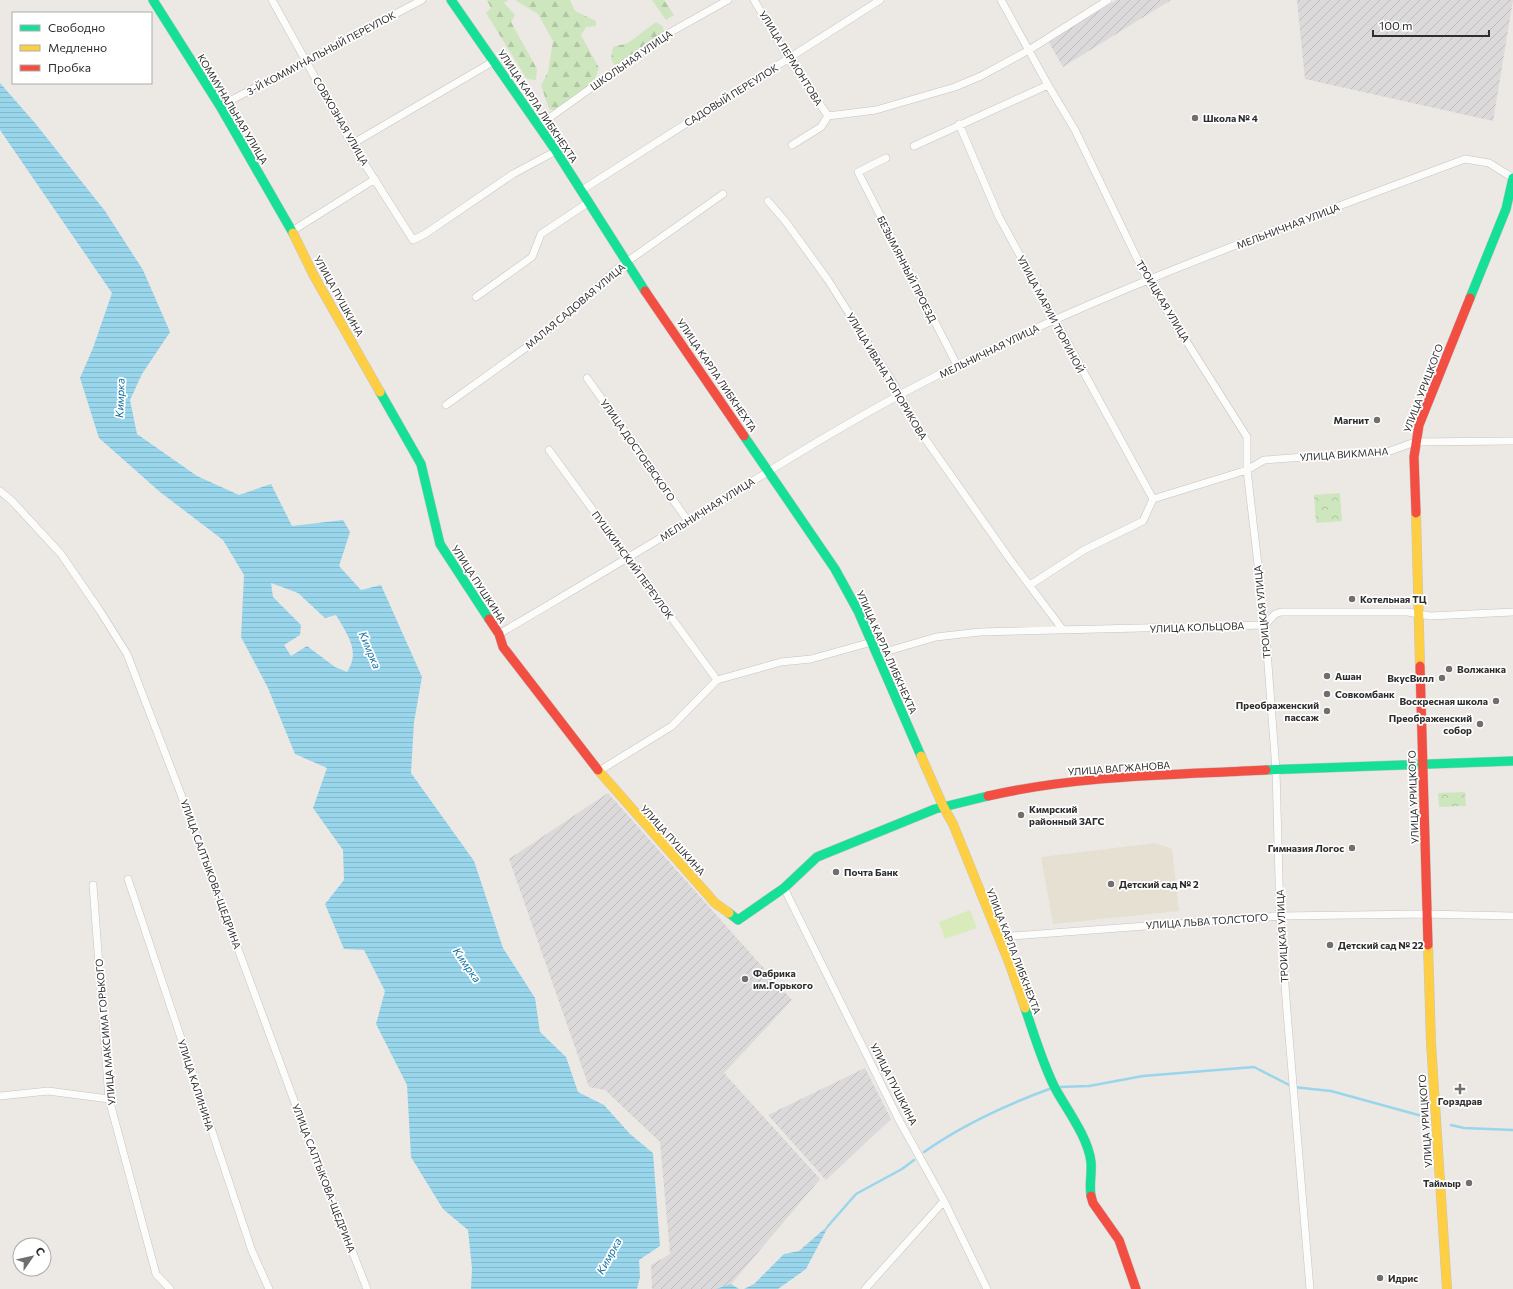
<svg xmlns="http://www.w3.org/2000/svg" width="1513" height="1289" font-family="Commissioner,sans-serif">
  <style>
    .industrial { fill: url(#industrial-furrows) }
    .education { fill: #e6e0d3 }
    .forest { fill: url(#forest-firs) }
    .park { fill: url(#park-crowns) }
    .pitch { fill: #d9eabb }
    .water { fill: url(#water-rules); fill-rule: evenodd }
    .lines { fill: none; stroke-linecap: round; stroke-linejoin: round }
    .stream { stroke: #99d6ec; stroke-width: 2.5 }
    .street-casing { stroke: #c5c4c5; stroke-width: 8 }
    .fast-casing { stroke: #c5c4c5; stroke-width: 10 }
    .slow-casing { stroke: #c5c4c5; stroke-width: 10 }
    .jam-casing { stroke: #c5c4c5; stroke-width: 10 }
    .street { stroke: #fcfcfb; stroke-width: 7 }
    .fast { stroke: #16e098; stroke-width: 9 }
    .slow { stroke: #ffcf43; stroke-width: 9 }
    .jam { stroke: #f24e42; stroke-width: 9 }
    .poi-dot { fill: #706f6e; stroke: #fff; stroke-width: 1.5 }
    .labels { text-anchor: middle; stroke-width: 3.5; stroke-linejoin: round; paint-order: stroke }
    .street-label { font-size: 10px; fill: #2e2e2e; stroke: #fff }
    .poi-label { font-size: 10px; font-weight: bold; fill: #2e2e2e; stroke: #fff; text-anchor: start }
    .water-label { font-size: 11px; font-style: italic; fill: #0d6fa3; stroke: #fff }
  </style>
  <defs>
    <pattern id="industrial-furrows" width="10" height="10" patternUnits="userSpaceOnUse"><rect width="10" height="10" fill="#dcd9db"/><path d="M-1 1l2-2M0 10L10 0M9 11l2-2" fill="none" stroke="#bdbbbc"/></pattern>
    <pattern id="forest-firs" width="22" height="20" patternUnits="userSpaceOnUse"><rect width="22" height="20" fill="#cee6be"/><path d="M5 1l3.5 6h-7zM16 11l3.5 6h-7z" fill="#b1c6a4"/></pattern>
    <pattern id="park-crowns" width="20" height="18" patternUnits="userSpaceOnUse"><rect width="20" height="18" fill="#cee6be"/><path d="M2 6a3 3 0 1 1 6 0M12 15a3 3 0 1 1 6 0" fill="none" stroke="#b1c6a4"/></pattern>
    <pattern id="water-rules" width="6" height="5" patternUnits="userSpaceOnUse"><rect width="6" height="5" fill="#99d6ec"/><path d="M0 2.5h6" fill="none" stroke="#84b8cb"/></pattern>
  </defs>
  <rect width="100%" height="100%" fill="#ece8e4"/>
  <path class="industrial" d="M1117,0H1171L1063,67L1048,41Z
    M1297,0H1513L1493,121L1305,79Z
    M608,793L792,1000L724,1073L820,1179L727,1289H652L651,1265L670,1254L660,1142L605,1090L589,1087L509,859Z
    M865,1068L891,1119L826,1180L768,1115Z"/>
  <path class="education" d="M1155,843L1172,849L1179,911L1053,924L1041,857Z"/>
  <path class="forest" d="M487,0H508L504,3L515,15L511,22L537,69L536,80L527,79L486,13L491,8Z
    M515,0H570L575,11L596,21V26L586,27L581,35L599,68L594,81L556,111L549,109L541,85L548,72L553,41L538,14Z
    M652,0H664L674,15L666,20Z
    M656,22L662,26L665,33L616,67L611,59L613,47L628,43Z"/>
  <path class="park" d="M1340,493L1342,521L1316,523L1314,495Z
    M1465,792L1466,806L1439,807L1438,793Z"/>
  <path class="pitch" d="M970,910L977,928L945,939L939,922Z"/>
  <path class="water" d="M0,83L35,123L105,211L143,270L170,332L142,374L130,400L137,434L197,476L239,495L271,484L292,526L343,520L350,532L339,566L361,590L381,585L422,677L414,722L411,773L474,861L503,948L535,998L540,1032L566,1057L578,1092L604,1105L630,1134L653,1153L660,1246L639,1260L640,1277L637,1289H471L472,1268L468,1230L443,1209L411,1157L407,1085L376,1024L385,991L364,950L344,949L325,904L344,880L343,850L313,808L327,768L295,754L268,688L241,637L244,575L223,540L160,492L99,438L80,378L93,348L112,293L0,130ZM271,583L298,593L325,618L336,615C347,634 361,651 347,672L335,667L307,646L291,656L284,645L300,635L301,625L273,597Z
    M829,1225L806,1269L778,1289H744L754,1284L784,1254L799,1251Z
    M731,1284L739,1289H716Z"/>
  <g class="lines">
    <path class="stream" d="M1059,1087L1089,1086L1143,1076L1254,1067L1293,1087L1331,1091L1422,1116
      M1451,1125L1464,1128L1513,1130
      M924,1152C962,1125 1008,1104 1052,1088
      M828,1226L856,1194L902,1169L914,1160"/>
    <defs>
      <path id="street" d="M272,0L352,144L413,240L425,234L513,174L556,151
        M754,0L789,59L828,116
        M1001,0L1048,85L1075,130L1147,279L1247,437V470L1265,625L1276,770L1280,916L1287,1012L1310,1289
        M220,106L422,0
        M959,124L999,217L1153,499
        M538,126L662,37L728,0
        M352,144L494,61
        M792,145L821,127L828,116L876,110L955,87L981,76L1029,50L1108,0
        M914,146L1048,85
        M886,158L858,172L957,365
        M582,190L880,0
        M768,201L786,222L828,280L895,386L912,420L1009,558L1063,630
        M292,231L375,179
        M476,297L532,257L541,234L589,202
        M587,378L688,521
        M446,405L538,339L618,268L723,194
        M549,450L717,680
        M0,491L12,501L61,554L100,611L127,654L179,789L306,1133L367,1289
        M1153,499L1247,470L1264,460L1390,451L1415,442L1513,441
        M1030,585L1084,550L1143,521L1153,499
        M499,634C563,596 627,559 690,520C777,466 865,410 958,365C1122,284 1294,223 1465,159L1489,163L1513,178
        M878,654L936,637L980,632L1265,625L1275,614L1281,612H1408L1430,616L1513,612
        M599,771L672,726L717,680L781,662L811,659L872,642
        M128,879L252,1251L269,1289
        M93,885L109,1099L156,1274L170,1289
        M784,888L899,1120L944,1201L987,1289
        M998,937L1280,916L1424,914L1513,916
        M0,1096L48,1091L109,1099
        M865,1289L944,1201"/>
      <path id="fast" d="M153,0L220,106L293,233
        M451,0L556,151L645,291
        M1470,298L1506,209L1513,178
        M380,392L421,464L440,544L489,619
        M744,436L835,569L858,611L921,756
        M1266,770L1513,761
        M729,913L738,920L784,888L817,857L935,809L988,796
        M1025,1008C1034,1034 1042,1062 1055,1088C1067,1110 1088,1137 1091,1162C1092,1174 1089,1184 1091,1196"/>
      <path id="slow" d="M293,233L314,276L380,392
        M1416,513L1420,666
        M921,756L943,806L953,824L1010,965L1025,1008
        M598,770L715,903L729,913
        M1428,945L1431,1043L1447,1289"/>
      <path id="jam" d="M645,291L744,436
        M1416,513L1414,457L1419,425L1470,298
        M489,619L499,634L503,647L598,770
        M1420,666L1428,945
        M988,796C1079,775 1173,775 1266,770
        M1091,1196L1093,1203L1119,1240L1136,1289"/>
    </defs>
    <use href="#street" class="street-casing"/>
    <use href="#fast" class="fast-casing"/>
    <use href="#slow" class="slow-casing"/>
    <use href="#jam" class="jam-casing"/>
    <use href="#street" class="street"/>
    <use href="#fast" class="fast"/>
    <use href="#slow" class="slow"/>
    <use href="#jam" class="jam"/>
  </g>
  <g class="poi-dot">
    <circle cx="1195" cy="118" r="4"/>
    <circle cx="1377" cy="420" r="4"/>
    <circle cx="1352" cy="599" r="4"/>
    <circle cx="1449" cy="669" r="4"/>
    <circle cx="1327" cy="676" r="4"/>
    <circle cx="1442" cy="678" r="4"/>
    <circle cx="1327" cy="694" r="4"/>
    <circle cx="1496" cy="701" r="4"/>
    <circle cx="1327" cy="711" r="4"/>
    <circle cx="1480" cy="724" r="4"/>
    <circle cx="1021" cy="815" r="4"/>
    <circle cx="1352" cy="848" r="4"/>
    <circle cx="836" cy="872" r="4"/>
    <circle cx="1111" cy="884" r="4"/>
    <circle cx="1330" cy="945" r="4"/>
    <circle cx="745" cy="979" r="4"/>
    <path d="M1458 1083h4v4h4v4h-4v4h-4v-4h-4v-4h4z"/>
    <circle cx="1469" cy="1183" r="4"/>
    <circle cx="1380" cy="1278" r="4"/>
  </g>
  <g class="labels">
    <g class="street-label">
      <text transform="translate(321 53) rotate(-28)" y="4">3-Й КОММУНАЛЬНЫЙ ПЕРЕУЛОК</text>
      <text transform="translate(791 58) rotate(58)" y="4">УЛИЦА ЛЕРМОНТОВА</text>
      <text transform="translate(631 60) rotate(-35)" y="4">ШКОЛЬНАЯ УЛИЦА</text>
      <text transform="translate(731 95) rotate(-32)" y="4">САДОВЫЙ ПЕРЕУЛОК</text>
      <text transform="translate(538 106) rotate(56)" y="4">УЛИЦА КАРЛА ЛИБКНЕХТА</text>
      <text transform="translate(233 109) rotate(59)" y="4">КОММУНАЛЬНАЯ УЛИЦА</text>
      <text transform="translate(341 121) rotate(60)" y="4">СОВХОЗНАЯ УЛИЦА</text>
      <text transform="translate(1288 226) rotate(-21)" y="4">МЕЛЬНИЧНАЯ УЛИЦА</text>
      <text transform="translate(907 269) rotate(63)" y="4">БЕЗЫМЯННЫЙ ПРОЕЗД</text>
      <text transform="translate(339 296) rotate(61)" y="4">УЛИЦА ПУШКИНА</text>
      <text transform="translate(1163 301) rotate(59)" y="4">ТРОИЦКАЯ УЛИЦА</text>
      <text transform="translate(575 306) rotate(-40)" y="4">МАЛАЯ САДОВАЯ УЛИЦА</text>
      <text transform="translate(1051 314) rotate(62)" y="4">УЛИЦА МАРИИ ТЮРИНОЙ</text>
      <text transform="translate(989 351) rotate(-26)" y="4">МЕЛЬНИЧНАЯ УЛИЦА</text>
      <text transform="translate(717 375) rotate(56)" y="4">УЛИЦА КАРЛА ЛИБКНЕХТА</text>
      <text transform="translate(887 376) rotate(59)" y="4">УЛИЦА ИВАНА ТОПОРИКОВА</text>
      <text transform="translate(1423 388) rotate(-69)" y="4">УЛИЦА УРИЦКОГО</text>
      <text transform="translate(638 450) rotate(55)" y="4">УЛИЦА ДОСТОЕВСКОГО</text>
      <text transform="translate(1344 454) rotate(-4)" y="4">УЛИЦА ВИКМАНА</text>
      <text transform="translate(707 509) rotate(-32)" y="4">МЕЛЬНИЧНАЯ УЛИЦА</text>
      <text transform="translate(633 565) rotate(54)" y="4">ПУШКИНСКИЙ ПЕРЕУЛОК</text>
      <text transform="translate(479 584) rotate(57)" y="4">УЛИЦА ПУШКИНА</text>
      <text transform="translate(1262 612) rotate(-96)" y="4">ТРОИЦКАЯ УЛИЦА</text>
      <text transform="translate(1197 627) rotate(-2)" y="4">УЛИЦА КОЛЬЦОВА</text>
      <text transform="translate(887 652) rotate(66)" y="4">УЛИЦА КАРЛА ЛИБКНЕХТА</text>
      <text transform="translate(1119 768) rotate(-4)" y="4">УЛИЦА ВАГЖАНОВА</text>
      <text transform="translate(1413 797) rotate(-92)" y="4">УЛИЦА УРИЦКОГО</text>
      <text transform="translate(673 840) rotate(48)" y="4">УЛИЦА ПУШКИНА</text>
      <text transform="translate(211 874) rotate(70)" y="4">УЛИЦА САЛТЫКОВА-ЩЕДРИНА</text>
      <text transform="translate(1207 921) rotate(-4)" y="4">УЛИЦА ЛЬВА ТОЛСТОГО</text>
      <text transform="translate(1282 936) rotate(-93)" y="4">ТРОИЦКАЯ УЛИЦА</text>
      <text transform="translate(1014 951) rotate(69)" y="4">УЛИЦА КАРЛА ЛИБКНЕХТА</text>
      <text transform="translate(105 1032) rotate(-95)" y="4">УЛИЦА МАКСИМА ГОРЬКОГО</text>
      <text transform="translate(894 1084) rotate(63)" y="4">УЛИЦА ПУШКИНА</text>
      <text transform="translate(196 1085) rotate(72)" y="4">УЛИЦА КАЛИНИНА</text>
      <text transform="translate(1425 1121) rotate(-94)" y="4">УЛИЦА УРИЦКОГО</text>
      <text transform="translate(324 1178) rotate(69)" y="4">УЛИЦА САЛТЫКОВА-ЩЕДРИНА</text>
    </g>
    <g class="poi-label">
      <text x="1203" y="122">Школа № 4</text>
      <text x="1369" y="424" text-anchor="end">Магнит</text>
      <text x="1360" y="603">Котельная ТЦ</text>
      <text x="1457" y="673">Волжанка</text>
      <text x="1335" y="680">Ашан</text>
      <text x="1434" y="682" text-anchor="end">ВкусВилл</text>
      <text x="1335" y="698">Совкомбанк</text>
      <text x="1488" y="705" text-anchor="end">Воскресная школа</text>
      <text x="1319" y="709" text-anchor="end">Преображенский<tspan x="1319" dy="12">пассаж</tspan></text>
      <text x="1472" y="722" text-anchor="end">Преображенский<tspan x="1472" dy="12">собор</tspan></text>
      <text x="1029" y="813">Кимрский<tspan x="1029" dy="12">районный ЗАГС</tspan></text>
      <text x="1344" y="852" text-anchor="end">Гимназия Логос</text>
      <text x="844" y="876">Почта Банк</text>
      <text x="1119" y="888">Детский сад № 2</text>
      <text x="1338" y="949">Детский сад № 22</text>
      <text x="753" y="977">Фабрика<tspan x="753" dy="12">им.Горького</tspan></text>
      <text x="1460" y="1105" text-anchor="middle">Горздрав</text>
      <text x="1461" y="1187" text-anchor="end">Таймыр</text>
      <text x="1388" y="1282">Идрис</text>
    </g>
    <g class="water-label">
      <text transform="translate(120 398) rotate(-88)" y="4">Кимрка</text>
      <text transform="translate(370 650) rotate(67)" y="4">Кимрка</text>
      <text transform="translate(467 965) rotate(55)" y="4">Кимрка</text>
      <text transform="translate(609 1256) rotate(-61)" y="4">Кимрка</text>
    </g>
  </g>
  <rect x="12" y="12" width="140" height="72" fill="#ffffff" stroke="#ababab"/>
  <rect x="20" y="25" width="20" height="6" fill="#16e098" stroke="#ababab"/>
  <text x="48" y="32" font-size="12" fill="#2e2e2e">Свободно</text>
  <rect x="20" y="45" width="20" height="6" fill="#ffcf43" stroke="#ababab"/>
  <text x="48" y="52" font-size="12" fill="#2e2e2e">Медленно</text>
  <rect x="20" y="65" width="20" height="6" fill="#f24e42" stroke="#ababab"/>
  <text x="48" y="72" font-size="12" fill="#2e2e2e">Пробка</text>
  <g transform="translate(32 1257) rotate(56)"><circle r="19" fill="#ffffff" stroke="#ababab"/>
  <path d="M0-3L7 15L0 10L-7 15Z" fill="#706f6e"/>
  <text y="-6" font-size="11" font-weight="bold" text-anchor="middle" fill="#2e2e2e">С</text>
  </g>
  <path d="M1373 30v6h116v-6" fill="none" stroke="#2e2e2e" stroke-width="2"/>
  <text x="1379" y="30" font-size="12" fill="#2e2e2e" stroke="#ffffff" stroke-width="3" paint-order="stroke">100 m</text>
</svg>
